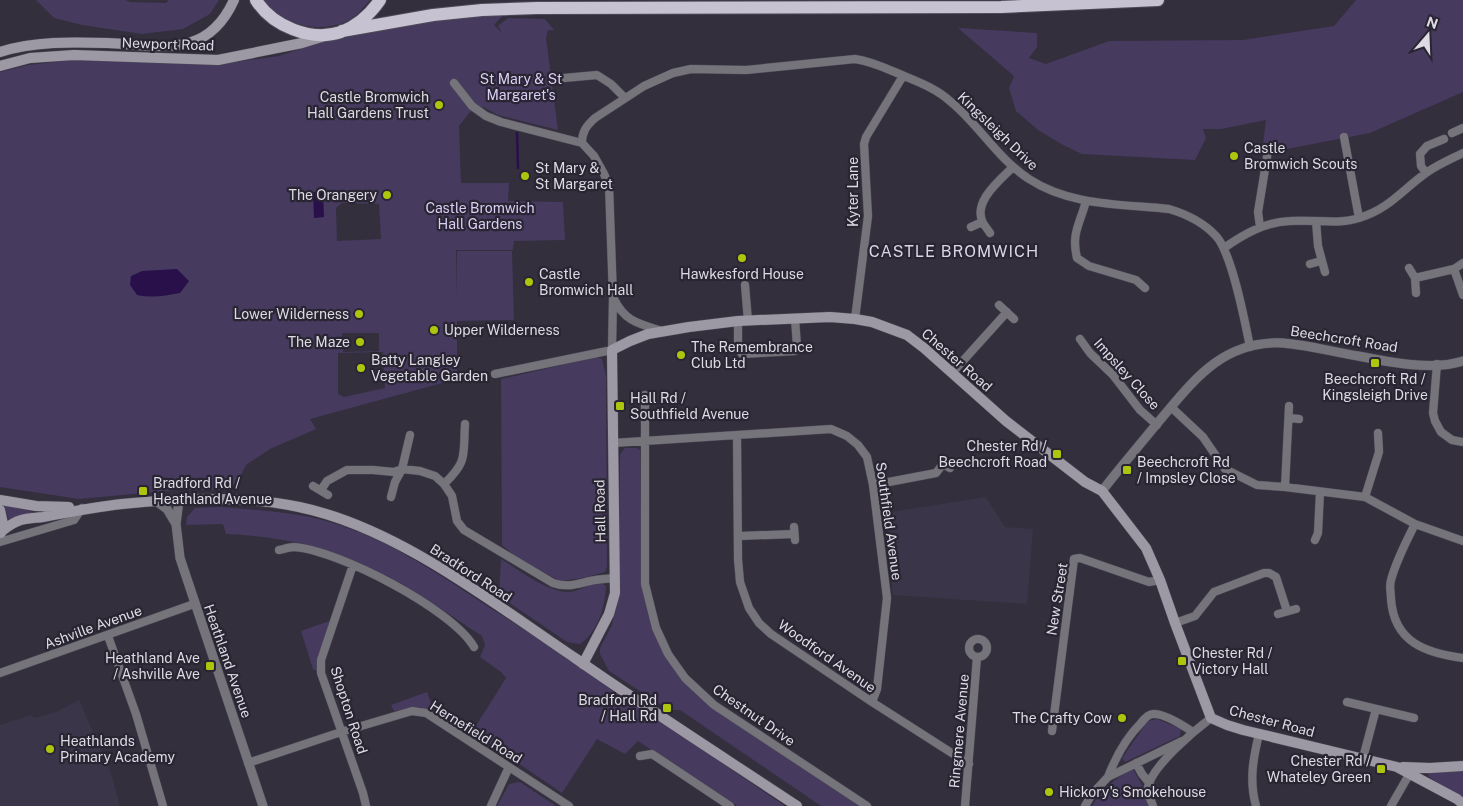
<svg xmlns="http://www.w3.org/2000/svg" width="1463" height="806" font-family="'Public Sans',sans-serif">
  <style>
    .built { fill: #3b3549 }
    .green { fill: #463a5f; fill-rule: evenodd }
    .water { fill: #29104b }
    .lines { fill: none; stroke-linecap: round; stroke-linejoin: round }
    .stream { stroke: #29104b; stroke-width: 2.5 }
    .minor-casing { stroke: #4e4b58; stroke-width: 9 }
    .tertiary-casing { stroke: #4e4b58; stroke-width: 10 }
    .secondary-casing { stroke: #4e4b58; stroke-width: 11 }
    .trunk-casing { stroke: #4e4b58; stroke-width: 14 }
    .minor { stroke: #76747b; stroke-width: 8 }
    .tertiary { stroke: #76747b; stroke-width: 9 }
    .secondary { stroke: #9c99a4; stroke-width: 10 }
    .trunk { stroke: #c6c2d2; stroke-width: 12 }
    .poi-dot { fill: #adc60d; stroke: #292532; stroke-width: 2 }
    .labels { text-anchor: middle; stroke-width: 4.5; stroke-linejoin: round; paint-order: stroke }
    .street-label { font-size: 14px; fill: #dddbe4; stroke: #292532 }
    .park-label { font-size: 14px; fill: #d9cff5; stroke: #292532 }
    .poi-label { font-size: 14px; fill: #dddbe4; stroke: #292532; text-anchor: start }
    .quarter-label { font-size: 16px; letter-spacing: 1px; fill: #dad5e7; stroke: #292532 }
  </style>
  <rect width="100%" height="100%" fill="#332f3d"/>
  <path class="built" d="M986,497L1005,527L1033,529L1027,604L893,595L885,513Z
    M79,700L111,773L120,806H0V725L31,715L35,718L56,712Z"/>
  <path class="green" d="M36,0H125L131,2L166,3L169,0H219L210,14L183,29L142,34L82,25L54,18Z
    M264,0H370C364,6 358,15 351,19C322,35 284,26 264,0Z
    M1356,0H1463V92L1370,133L1271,152H1262L1266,120L1221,129H1203L1206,138L1195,160L1082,154L1063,145L1038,130L1016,111L1009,88L1014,76L958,28L1037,33V47L1029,58L1046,64L1109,41L1243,40L1334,26Z
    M503,15L494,25L502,33L498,26L508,18L545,19L554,30H548L546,38L558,130L498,115L483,107L470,112L459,126L461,183H509L508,201L563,202L565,240L514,241L513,250H456L457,295V251H512L514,320L457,321V379L310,419L316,429L270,449L246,465L237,483L227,490H177L79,499L0,487V72L28,65L74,60L220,64L279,56L330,39L458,16ZM342,203L379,204L381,239L337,241L336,208ZM342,333H379V351L343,352ZM383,352L385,388L344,397L338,394V353Z
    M596,357L602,359L606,376L607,566L605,572L582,578L560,581L517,558L502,545L501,379Z
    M625,448H637L640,450L642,580L648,615L654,633L667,657L698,695L861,806H821L680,710H669L609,671L600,654V648L612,625L619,595L620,454Z
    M3,504L18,506L32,512V515L9,520Z
    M222,507C264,511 305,512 345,527C403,547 454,585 506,618C600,679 692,743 785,806H737L638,741L625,754L597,739L562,793L472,732L506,678L501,672L480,657L485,645L482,636C448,614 414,589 377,571C331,547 278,536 226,534L223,524L186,525L187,517L195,508Z
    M501,559C519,570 546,591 567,592C579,592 589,584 600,582L606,586C605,607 598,632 580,644L567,642L499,596Z
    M335,619L321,673L313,669L301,631Z
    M427,692L433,709L430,711L419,707L394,711L391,705Z
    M1157,719L1181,729L1180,736L1125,762L1122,758L1148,721Z
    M1133,769L1144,789L1148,806H1092C1102,789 1115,778 1133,769Z
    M1463,771V799L1429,777L1428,773Z
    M520,782L556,806H497L509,784Z"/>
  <path class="water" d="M313,192H323L324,217L314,218Z
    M177,269L189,281L180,293C165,296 152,298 137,295L130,285L131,276L142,271Z"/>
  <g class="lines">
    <path class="stream" d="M517,133L518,168"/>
    <defs>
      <path id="minor" d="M564,78L597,75L611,84L625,98
        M454,83L472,106L486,116L501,122L582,143L594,156L604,174L609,185L613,297L612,350L495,374
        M1452,133L1463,128
        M1344,137L1359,218
        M582,143C582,132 586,126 595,118L644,86L673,73L691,69L746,70L855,59C870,61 883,67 897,73C916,81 936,88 951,102C979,125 998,159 1029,179C1070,206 1122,204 1169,209C1186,214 1203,222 1216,236C1232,253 1245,322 1250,347
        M1426,173L1421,166L1420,154L1427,146L1444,139
        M1086,201C1080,224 1071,233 1077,258L1089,266L1136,280L1145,288
        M1316,221L1318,246L1325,272
        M971,227L982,222
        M1260,227L1258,212L1268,151
        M990,233C988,230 985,226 983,223C972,202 1000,180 1013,167
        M1224,248C1244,234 1265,222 1290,221C1313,219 1337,225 1359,218C1389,209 1402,190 1426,173C1437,165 1451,159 1463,153
        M1310,264L1321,261
        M1409,268L1415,278L1416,293
        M1454,269L1463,295
        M1415,278L1454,269L1463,263
        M745,285L748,321
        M614,299C625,322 640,324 662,331
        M999,305L1014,319
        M855,319L868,216L864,144L866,137L903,76
        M738,321V348L742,354L795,351L797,346L795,319
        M1080,339L1090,353L1113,375L1140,410L1157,425
        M1437,364L1433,413L1435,421L1441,432L1452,440L1463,442
        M952,373L1007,312
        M645,395V584L656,628L668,654L685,678L714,705L867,806
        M1171,407L1203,437L1225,469L1257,485L1285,487L1365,497L1415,524L1463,541
        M1289,418L1299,419
        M737,435L738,559L740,582L749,608L759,623L771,634L872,702L969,764
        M613,443L831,429L847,436L858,445L867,457L873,485L887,598L877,689L872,702
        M444,484C468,461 463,456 465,424
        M873,485L936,473L943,464L950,468
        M313,486L328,495
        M1285,487L1289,406
        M321,490L327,481L347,470H373L394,472L402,469L420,471L435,476L444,484L452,496L457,521L464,530L553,583C567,588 577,584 590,581C598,579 607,579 615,578
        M391,497L395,482L402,469L410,435
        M1365,497L1379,452L1378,433
        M1415,524C1406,542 1396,561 1391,580C1389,586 1391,593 1391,599C1394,642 1425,653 1463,658
        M794,527L795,540
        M739,536L794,534
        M1315,540L1318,533L1320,492
        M0,542L74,520L82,508
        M279,550C284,549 289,547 294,547C338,550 452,609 474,647
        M353,565L321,660V673L363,793L366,806
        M1278,614L1296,609
        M1175,623L1195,616L1214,592L1264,573H1269L1276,577L1287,611
        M108,636L136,714L163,806
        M969 648a9 9 0 1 1 18 0a9 9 0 1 1-18 0Z
        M0,673L194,604
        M1347,702L1414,718
        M1052,731L1074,559L1080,558L1149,582L1160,580
        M640,756L652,754L730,806
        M1363,758L1376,709
        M248,763L341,732L412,711L426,713L569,806
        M1136,763L1142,774L1150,784
        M1108,777C1116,756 1125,739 1141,723C1144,719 1148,714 1153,714C1163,713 1184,726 1193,732
        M491,806L509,767
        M965,806L977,657
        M1085,806L1092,794L1108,777L1182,741
        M1153,806C1151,800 1147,793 1148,787C1152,766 1195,730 1211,718
        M1256,806C1249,781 1253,759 1259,734
        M1391,806L1410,773"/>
      <path id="tertiary" d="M1102,491C1119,469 1137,448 1155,426C1191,384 1220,340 1283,343C1308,345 1333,352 1358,356C1388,362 1433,371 1463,361
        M179,500L176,524L180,558L263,806
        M156,501L167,509L176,524"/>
      <path id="secondary" d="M0,52C34,41 73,42 107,43C160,45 207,60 234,0
        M0,66L30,58L74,55L218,60L302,43L325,36
        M0,500L36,506L69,507
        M0,510L3,524L1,533
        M2,531C7,527 14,522 21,520C28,518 36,518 43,517C69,512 95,507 122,504C179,498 243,495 299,507C397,527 493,603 575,658C648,709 723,757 797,806
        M583,664L609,614L615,593L612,350L630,341L648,334L689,327L738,321L830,317L855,319L872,322L907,335L924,348L1006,421L1085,482L1102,491L1146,548L1160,580L1175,623L1211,718L1227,725L1243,730L1397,767L1457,799L1463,804
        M1403,767L1430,768L1463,766"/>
      <path id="trunk" d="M256,0C272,26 311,42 341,32C357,26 371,13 380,0
        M342,31L433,15L482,10L537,8L1001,7L1158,0"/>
    </defs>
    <use href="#minor" class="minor-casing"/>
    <use href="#tertiary" class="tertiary-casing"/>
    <use href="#secondary" class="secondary-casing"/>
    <use href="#trunk" class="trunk-casing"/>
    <use href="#minor" class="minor"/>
    <use href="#tertiary" class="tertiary"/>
    <use href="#secondary" class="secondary"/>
    <use href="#trunk" class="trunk"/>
  </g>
  <g class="poi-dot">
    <circle cx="439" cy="105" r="5"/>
    <circle cx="1234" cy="156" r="5"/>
    <circle cx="525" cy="176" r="5"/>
    <circle cx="387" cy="195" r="5"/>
    <circle cx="742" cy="258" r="5"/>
    <circle cx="529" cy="282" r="5"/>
    <circle cx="359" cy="314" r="5"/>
    <circle cx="434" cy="330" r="5"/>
    <circle cx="360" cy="342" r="5"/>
    <circle cx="681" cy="355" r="5"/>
    <rect x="1370" y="358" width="10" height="10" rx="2.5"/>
    <circle cx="361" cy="368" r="5"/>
    <rect x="615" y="401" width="10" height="10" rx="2.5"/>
    <rect x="1052" y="449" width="10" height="10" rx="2.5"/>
    <rect x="1122" y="465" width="10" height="10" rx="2.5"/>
    <rect x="138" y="486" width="10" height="10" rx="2.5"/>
    <rect x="1177" y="656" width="10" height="10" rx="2.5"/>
    <rect x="205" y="661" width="10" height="10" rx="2.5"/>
    <rect x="662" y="703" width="10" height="10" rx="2.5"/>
    <circle cx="1122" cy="718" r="5"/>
    <circle cx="50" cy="749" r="5"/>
    <rect x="1376" y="764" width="10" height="10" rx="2.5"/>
    <circle cx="1049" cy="792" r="5"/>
  </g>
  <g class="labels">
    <g class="street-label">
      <text transform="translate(168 44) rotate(2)" y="5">Newport Road</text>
      <text transform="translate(998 131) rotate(44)" y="5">Kingsleigh Drive</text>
      <text transform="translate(853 192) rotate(-90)" y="5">Kyter Lane</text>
      <text transform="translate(1344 339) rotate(9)" y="5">Beechcroft Road</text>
      <text transform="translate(957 360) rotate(41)" y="5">Chester Road</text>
      <text transform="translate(1127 374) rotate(48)" y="5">Impsley Close</text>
      <text transform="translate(600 511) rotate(-91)" y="5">Hall Road</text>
      <text transform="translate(889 521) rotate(82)" y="5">Southfield Avenue</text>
      <text transform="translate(471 573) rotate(33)" y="5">Bradford Road</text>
      <text transform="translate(1057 599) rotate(-81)" y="5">New Street</text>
      <text transform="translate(93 627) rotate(-20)" y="5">Ashville Avenue</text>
      <text transform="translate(827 656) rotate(35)" y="5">Woodford Avenue</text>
      <text transform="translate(228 661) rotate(71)" y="5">Heathland Avenue</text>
      <text transform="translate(349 710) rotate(72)" y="5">Shopton Road</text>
      <text transform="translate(754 715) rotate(35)" y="5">Chestnut Drive</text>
      <text transform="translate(1272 721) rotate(15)" y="5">Chester Road</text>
      <text transform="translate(959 731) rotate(-85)" y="5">Ringmere Avenue</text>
      <text transform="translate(476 732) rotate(32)" y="5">Hernefield Road</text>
    </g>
    <g class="park-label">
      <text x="521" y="84">St Mary &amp; St<tspan x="521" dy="16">Margaret's</tspan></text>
      <text x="480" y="213">Castle Bromwich<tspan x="480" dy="16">Hall Gardens</tspan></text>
    </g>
    <g class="poi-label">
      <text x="429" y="102" text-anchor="end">Castle Bromwich<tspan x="429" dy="16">Hall Gardens Trust</tspan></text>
      <text x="1244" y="153">Castle<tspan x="1244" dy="16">Bromwich Scouts</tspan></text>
      <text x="535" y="173">St Mary &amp;<tspan x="535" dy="16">St Margaret</tspan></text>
      <text x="377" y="200" text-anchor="end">The Orangery</text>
      <text x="539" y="279">Castle<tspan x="539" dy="16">Bromwich Hall</tspan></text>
      <text x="742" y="279" text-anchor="middle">Hawkesford House</text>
      <text x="349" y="319" text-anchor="end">Lower Wilderness</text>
      <text x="444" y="335">Upper Wilderness</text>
      <text x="350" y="347" text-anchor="end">The Maze</text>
      <text x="691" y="352">The Remembrance<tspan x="691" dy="16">Club Ltd</tspan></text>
      <text x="371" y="365">Batty Langley<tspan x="371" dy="16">Vegetable Garden</tspan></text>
      <text x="1375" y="384" text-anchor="middle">Beechcroft Rd /<tspan x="1375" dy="16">Kingsleigh Drive</tspan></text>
      <text x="630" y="403">Hall Rd /<tspan x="630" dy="16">Southfield Avenue</tspan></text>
      <text x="1047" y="451" text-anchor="end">Chester Rd /<tspan x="1047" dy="16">Beechcroft Road</tspan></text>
      <text x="1137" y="467">Beechcroft Rd<tspan x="1137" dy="16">/ Impsley Close</tspan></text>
      <text x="153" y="488">Bradford Rd /<tspan x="153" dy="16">Heathland Avenue</tspan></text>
      <text x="1192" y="658">Chester Rd /<tspan x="1192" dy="16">Victory Hall</tspan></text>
      <text x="200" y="663" text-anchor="end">Heathland Ave<tspan x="200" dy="16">/ Ashville Ave</tspan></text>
      <text x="657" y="705" text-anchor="end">Bradford Rd<tspan x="657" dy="16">/ Hall Rd</tspan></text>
      <text x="1112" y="723" text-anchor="end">The Crafty Cow</text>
      <text x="60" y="746">Heathlands<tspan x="60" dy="16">Primary Academy</tspan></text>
      <text x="1371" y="766" text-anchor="end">Chester Rd /<tspan x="1371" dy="16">Whateley Green</tspan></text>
      <text x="1059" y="797">Hickory's Smokehouse</text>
    </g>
    <g class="quarter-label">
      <text x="954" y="257">CASTLE BROMWICH</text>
    </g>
  </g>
  <g transform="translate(1428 35) rotate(19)" stroke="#292532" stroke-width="4" paint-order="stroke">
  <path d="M0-4L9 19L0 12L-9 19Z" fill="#dddbe4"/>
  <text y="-8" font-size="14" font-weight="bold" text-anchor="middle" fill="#dddbe4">N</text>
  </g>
</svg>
